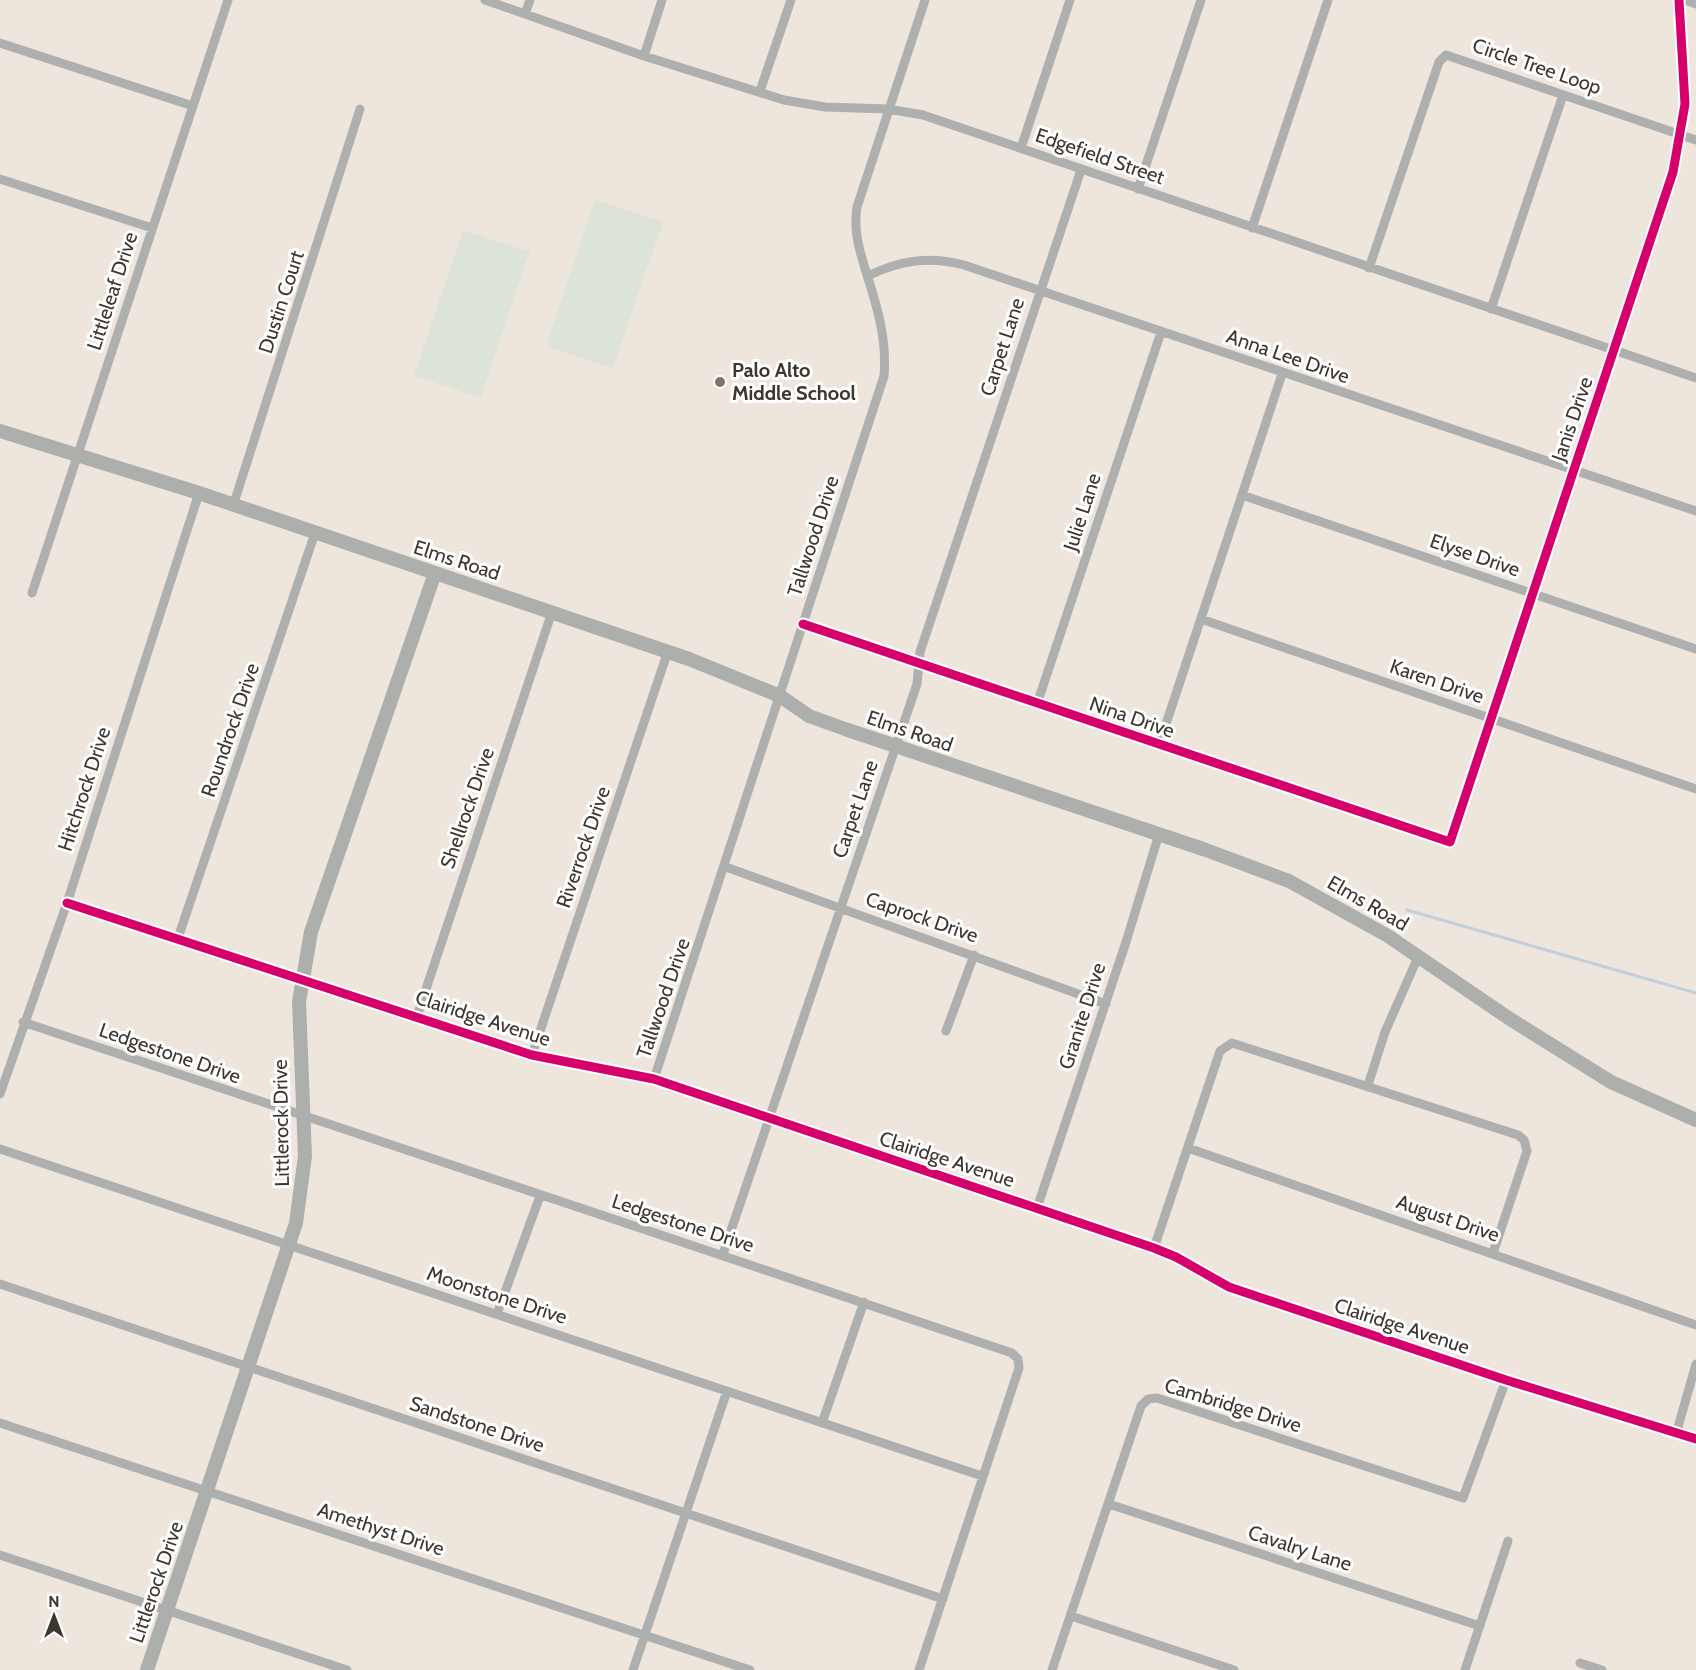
<svg xmlns="http://www.w3.org/2000/svg" width="1696" height="1670" font-family="Cabin,sans-serif">
  <style>
    .green { fill: #dce4d8 }
    .lines { fill: none; stroke-linecap: round; stroke-linejoin: round }
    .stream { stroke: #c3cedc; stroke-width: 3 }
    .street { stroke: #adb0af; stroke-width: 9 }
    .secondary { stroke: #adafad; stroke-width: 14 }
    .cycleway-casing { stroke: #fff; stroke-width: 13 }
    .cycleway { stroke: #d6006c; stroke-width: 9 }
    .poi-dot { fill: #7b746d; stroke: #fff; stroke-width: 2 }
    .labels { text-anchor: middle; stroke-width: 6; stroke-linejoin: round; paint-order: stroke }
    .street-label { font-size: 20px; fill: #3d3730; stroke: #fff }
    .poi-label { font-size: 20px; font-weight: bold; fill: #3d3730; stroke: #fff; text-anchor: start }
  </style>
  <rect width="100%" height="100%" fill="#eee6dd"/>
  <path class="green" d="M595,200L663,222L613,368L546,346Z
    M463,230L530,252L481,398L414,376Z"/>
  <g class="lines">
    <path class="stream" d="M1407,910L1696,993"/>
    <path class="street" d="M485,0L644,56L784,100L825,107L888,109L923,115L1696,378
      M1685,0L1696,4
      M525,14L530,0
      M0,43L193,106
      M644,56L662,0
      M760,91L791,0
      M1021,148L1070,0
      M0,179L152,228
      M1138,189L1201,0
      M1252,228L1328,0
      M1369,268L1439,62L1446,55L1696,140
      M868,276C900,260 929,256 964,265L1696,511
      M1491,309L1563,95
      M1242,495L1696,649
      M233,506L360,109
      M32,593L228,0
      M1201,619L1696,789
      M803,624L1450,842L1673,172L1685,104L1679,0
      M1037,704L1161,332
      M1159,745L1282,374
      M726,867L1106,1004
      M67,903L532,1055L654,1079L1154,1248L1176,1257L1229,1287L1506,1380L1696,1439
      M178,938L315,533
      M417,1016L552,612
      M23,1022C352,1133 683,1241 1012,1353L1018,1359L1019,1368L919,1670
      M946,1031L974,955
      M532,1055L668,651
      M654,1079L884,376C887,341 878,309 867,275C860,252 853,232 857,207L925,0
      M1368,1085L1385,1032L1418,957
      M0,1094L67,903L199,493
      M1188,1148L1696,1325
      M0,1149L982,1476
      M1037,1208L1126,942L1159,834
      M1154,1248L1220,1051L1232,1043L1518,1135L1524,1140L1527,1151L1493,1253
      M723,1254L917,684L920,652L1081,170
      M0,1284L943,1599
      M497,1314L540,1196
      M0,1423L750,1670
      M822,1423L864,1302
      M1676,1434L1696,1364
      M1109,1504L1480,1626
      M0,1555L347,1670
      M1071,1616L1234,1670
      M1580,1663L1602,1670
      M633,1670L727,1391
      M1052,1670L1141,1406L1148,1399L1157,1398L1463,1498L1506,1380
      M1465,1670L1508,1541"/>
    <path class="secondary" d="M0,431L199,493L689,659L780,696L809,716L845,729L1206,850L1289,881L1388,936L1510,1019L1611,1082L1696,1120
      M147,1670L296,1223L305,1156L299,1002L311,932L435,573"/>
    <defs>
      <path id="cycleway" d="M803,624L1450,842L1673,172L1685,104L1679,0
        M67,903L532,1055L654,1079L1154,1248L1176,1257L1229,1287L1506,1380L1696,1439"/>
    </defs>
    <use href="#cycleway" class="cycleway-casing"/>
    <use href="#cycleway" class="cycleway"/>
  </g>
  <circle class="poi-dot" cx="720" cy="382" r="6"/>
  <g class="labels">
    <g class="street-label">
      <text transform="translate(1537 66) rotate(19)" y="7">Circle Tree Loop</text>
      <text transform="translate(1100 156) rotate(19)" y="7">Edgefield Street</text>
      <text transform="translate(112 291) rotate(-72)" y="7">Littleleaf Drive</text>
      <text transform="translate(281 302) rotate(-72)" y="7">Dustin Court</text>
      <text transform="translate(1002 347) rotate(-72)" y="7">Carpet Lane</text>
      <text transform="translate(1288 356) rotate(19)" y="7">Anna Lee Drive</text>
      <text transform="translate(1572 419) rotate(-71)" y="7">Janis Drive</text>
      <text transform="translate(1082 512) rotate(-72)" y="7">Julie Lane</text>
      <text transform="translate(813 536) rotate(-72)" y="7">Tallwood Drive</text>
      <text transform="translate(1475 555) rotate(19)" y="7">Elyse Drive</text>
      <text transform="translate(457 560) rotate(18)" y="7">Elms Road</text>
      <text transform="translate(1437 681) rotate(19)" y="7">Karen Drive</text>
      <text transform="translate(1132 717) rotate(19)" y="7">Nina Drive</text>
      <text transform="translate(230 730) rotate(-71)" y="7">Roundrock Drive</text>
      <text transform="translate(910 731) rotate(19)" y="7">Elms Road</text>
      <text transform="translate(84 789) rotate(-72)" y="7">Hitchrock Drive</text>
      <text transform="translate(467 808) rotate(-71)" y="7">Shellrock Drive</text>
      <text transform="translate(855 809) rotate(-71)" y="7">Carpet Lane</text>
      <text transform="translate(583 847) rotate(-71)" y="7">Riverrock Drive</text>
      <text transform="translate(1368 903) rotate(30)" y="7">Elms Road</text>
      <text transform="translate(922 917) rotate(19)" y="7">Caprock Drive</text>
      <text transform="translate(663 998) rotate(-71)" y="7">Tallwood Drive</text>
      <text transform="translate(1082 1016) rotate(-72)" y="7">Granite Drive</text>
      <text transform="translate(483 1018) rotate(18)" y="7">Clairidge Avenue</text>
      <text transform="translate(170 1053) rotate(19)" y="7">Ledgestone Drive</text>
      <text transform="translate(281 1123) rotate(-91)" y="7">Littlerock Drive</text>
      <text transform="translate(947 1159) rotate(18)" y="7">Clairidge Avenue</text>
      <text transform="translate(1448 1218) rotate(19)" y="7">August Drive</text>
      <text transform="translate(683 1223) rotate(18)" y="7">Ledgestone Drive</text>
      <text transform="translate(497 1295) rotate(18)" y="7">Moonstone Drive</text>
      <text transform="translate(1402 1326) rotate(18)" y="7">Clairidge Avenue</text>
      <text transform="translate(1233 1405) rotate(17)" y="7">Cambridge Drive</text>
      <text transform="translate(477 1424) rotate(18)" y="7">Sandstone Drive</text>
      <text transform="translate(381 1529) rotate(18)" y="7">Amethyst Drive</text>
      <text transform="translate(1300 1548) rotate(18)" y="7">Cavalry Lane</text>
      <text transform="translate(156 1582) rotate(-71)" y="7">Littlerock Drive</text>
    </g>
    <g class="poi-label">
      <text x="732" y="377">Palo Alto<tspan x="732" dy="23">Middle School</tspan></text>
    </g>
  </g>
  <g transform="translate(54 1616)" stroke="#ffffff" stroke-width="4.5" paint-order="stroke">
  <path d="M0-4.5L10 22L0 15L-10 22Z" fill="#3d3730"/>
  <text y="-9" font-size="16" font-weight="bold" text-anchor="middle" fill="#3d3730">N</text>
  </g>
</svg>
